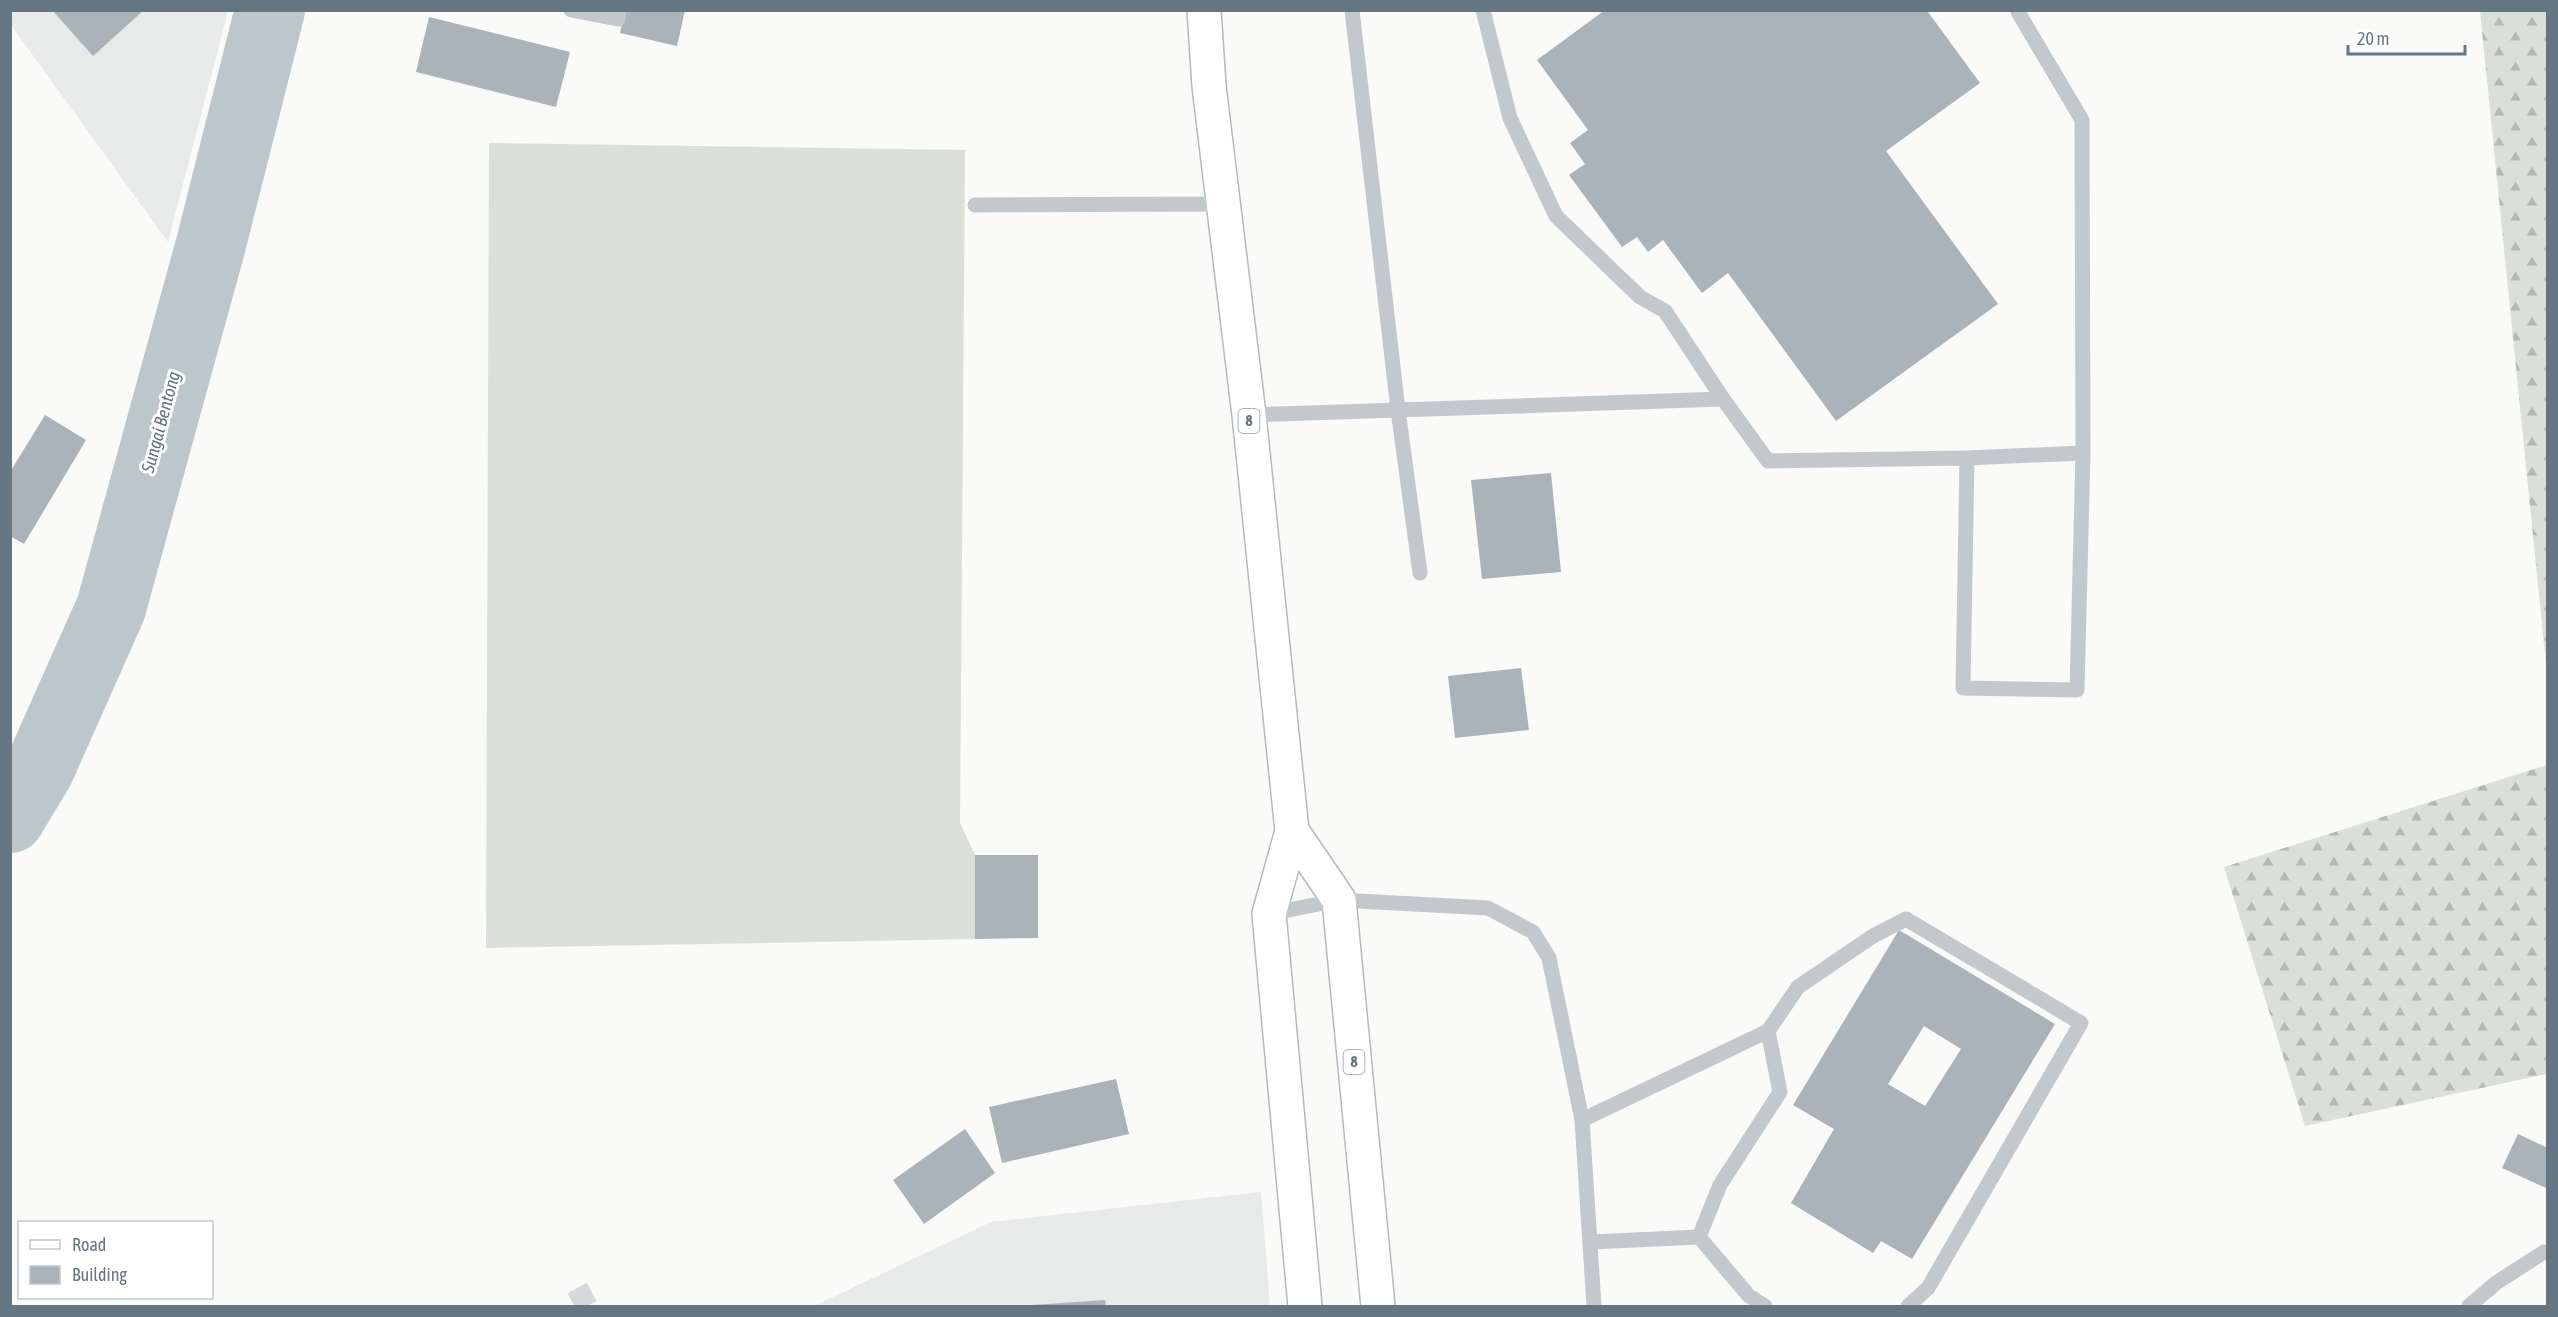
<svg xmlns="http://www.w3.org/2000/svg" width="2558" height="1317" font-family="'Asap Condensed',sans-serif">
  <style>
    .built { fill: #e8e9e9 }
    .grass { fill: #dadfd7 }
    .forest { fill: url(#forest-firs) }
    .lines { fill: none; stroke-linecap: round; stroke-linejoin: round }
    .river { stroke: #bbc7cb; stroke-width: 70 }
    .building { fill: #aab3b9; fill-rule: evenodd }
    .pedestrian-tunnel { stroke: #d5d9db; stroke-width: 22; stroke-dasharray: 22 11; stroke-linecap: butt }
    .primary-casing { stroke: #b5babe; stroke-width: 36 }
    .service { stroke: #c3c8cc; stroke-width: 15 }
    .primary { stroke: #fff; stroke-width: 33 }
    .labels { text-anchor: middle; stroke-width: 6; stroke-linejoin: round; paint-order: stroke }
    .shield { fill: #fff; stroke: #939fa8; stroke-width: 1.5 }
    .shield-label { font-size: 15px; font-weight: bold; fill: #657683 }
    .water-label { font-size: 18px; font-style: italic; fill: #60757c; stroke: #fff }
  </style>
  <defs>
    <pattern id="forest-firs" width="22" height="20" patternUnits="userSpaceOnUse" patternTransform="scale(1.5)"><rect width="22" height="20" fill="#dadfd7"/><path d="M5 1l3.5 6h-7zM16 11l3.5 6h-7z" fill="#b4b9b4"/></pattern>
  </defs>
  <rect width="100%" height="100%" fill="#fafaf8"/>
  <path class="built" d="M10,11H228L168,242L11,25Z
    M1261,1192L1270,1306H814L991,1222Z"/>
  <path class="grass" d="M489,143L965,150L960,823L975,855V939L486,948Z"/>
  <path class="forest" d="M2480,11H2547V674Z
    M2547,765V1074L2305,1126L2224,867Z"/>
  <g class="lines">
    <path class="river" d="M10,818L39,770L111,608L211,244L270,10"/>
  </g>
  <path class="building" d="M52,10H144L93,56Z
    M625,10H685L677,46L620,33Z
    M1605,10H1931L1928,12L1980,83L1886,151L1998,304L1836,421L1728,273L1702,293L1663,240L1648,252L1637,237L1622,247L1569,175L1585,164L1570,143L1588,130L1537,60Z
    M429,17L570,52L556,107L416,72Z
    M45,415L86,440L24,544L10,536V472Z
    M1551,473L1561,572L1482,579L1471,480Z
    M1521,668L1529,730L1455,738L1448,676Z
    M975,855H1038V938L975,939Z
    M1899,930L2055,1024L1912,1259L1881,1241L1873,1253L1791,1203L1834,1129L1793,1105ZM1924,1026L1961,1049L1925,1106L1888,1084Z
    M1116,1079L1129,1134L1002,1163L989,1107Z
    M965,1129L995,1173L924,1224L893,1180Z
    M2518,1134L2548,1148V1189L2502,1168Z
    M1105,1300L1106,1306H1032V1305Z"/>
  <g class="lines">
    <path class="pedestrian-tunnel" d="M577,1288L587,1306"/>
    <defs>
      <path id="primary" d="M1204,10L1209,86L1249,415L1292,831L1269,914L1305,1306
        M1292,831L1339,900L1378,1306"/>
    </defs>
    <use href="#primary" class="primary-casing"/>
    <path class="service" d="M571,10L618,19L619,10
      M1352,10L1398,410L1420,573
      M1483,10L1510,118L1556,216L1640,297L1665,311L1723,399L1768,461L1967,458L2083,453L2082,120L2018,12
      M975,205L1222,204
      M1249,415L1723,399
      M1967,458L1963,688L2077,690L2083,453
      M1269,914L1339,900L1488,908L1533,932L1549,958L1582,1120L1594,1306
      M1582,1120L1768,1031L1798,987L1873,936L1906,919L2081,1023L1928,1288L1908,1306
      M1699,1237L1720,1185L1780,1092L1768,1031
      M1591,1242L1699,1237L1749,1296L1765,1306
      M2469,1306L2496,1283L2544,1252"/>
    <use href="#primary" class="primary"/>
  </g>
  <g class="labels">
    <g class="shield">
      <rect x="1238.5" y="409" width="21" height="24" rx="4.5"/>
      <rect x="1343.5" y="1050" width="21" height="24" rx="4.5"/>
    </g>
    <g class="shield-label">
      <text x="1249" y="426">8</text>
      <text x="1354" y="1067">8</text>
    </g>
    <g class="water-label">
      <text transform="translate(161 422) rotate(-75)" y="6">Sungai Bentong</text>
    </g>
  </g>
  <rect width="2558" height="1317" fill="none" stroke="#657683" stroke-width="24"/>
  <rect x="18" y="1221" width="195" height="78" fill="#ffffff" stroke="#c1c8cd" stroke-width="1.5"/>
  <rect x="30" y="1240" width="30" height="9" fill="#ffffff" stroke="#c1c8cd" stroke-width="1.5"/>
  <text x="72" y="1251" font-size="18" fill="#657683">Road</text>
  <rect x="30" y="1266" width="30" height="18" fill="#aab3b9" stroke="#c1c8cd" stroke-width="1.5"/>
  <text x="72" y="1281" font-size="18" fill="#657683">Building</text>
  <path d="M2348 45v9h117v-9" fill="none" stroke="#657683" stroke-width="3"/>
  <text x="2357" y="45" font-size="18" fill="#657683" stroke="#ffffff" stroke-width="4.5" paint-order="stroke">20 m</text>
</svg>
